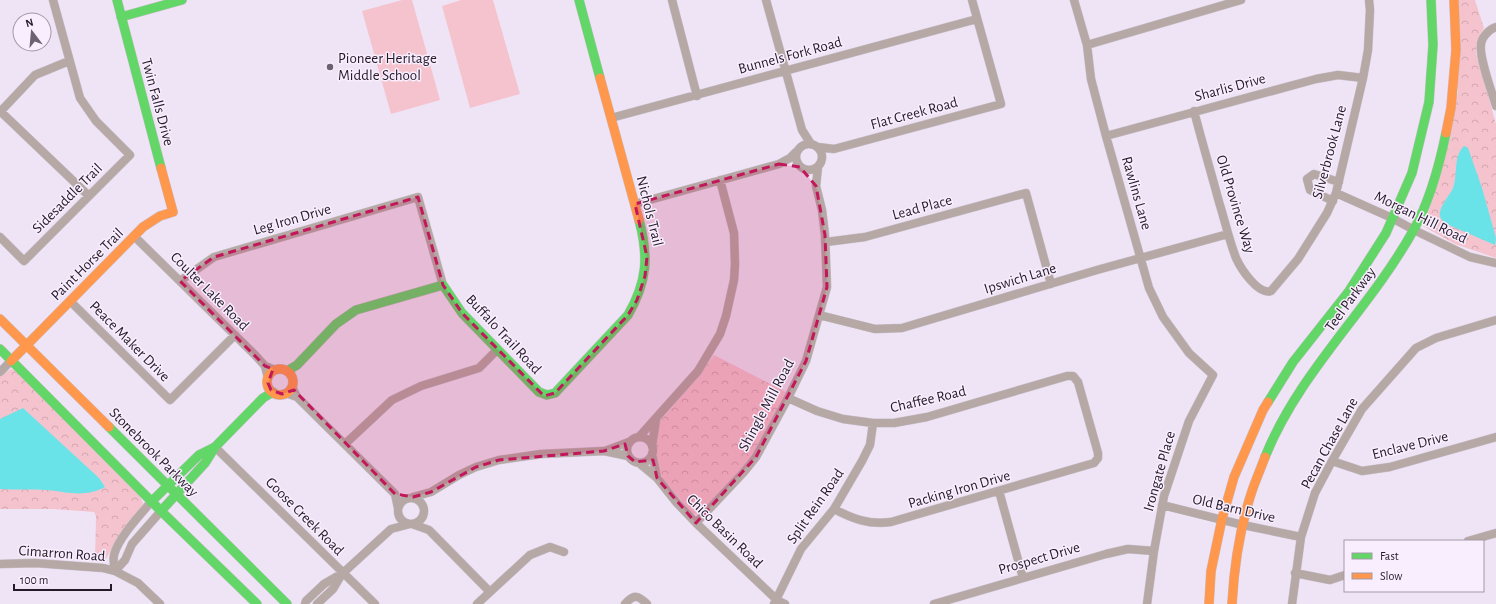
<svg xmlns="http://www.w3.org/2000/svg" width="1496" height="604" font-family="'Alegreya Sans',sans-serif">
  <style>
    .park { fill: url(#park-crowns) }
    .pitch { fill: #f5c3cd }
    .water { fill: #6ae3e8 }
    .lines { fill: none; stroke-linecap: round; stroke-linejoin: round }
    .street-casing { stroke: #cac1ce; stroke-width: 9 }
    .fast-casing { stroke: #cac1ce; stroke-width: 10 }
    .slow-casing { stroke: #cac1ce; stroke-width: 10 }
    .street { stroke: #b6a8a4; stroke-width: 8 }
    .fast { stroke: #63d668; stroke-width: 9 }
    .slow { stroke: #ff974d; stroke-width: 9 }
    .marked { fill: #c2185b; fill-opacity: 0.2; stroke: #c2185b; stroke-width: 3; stroke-dasharray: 8 5; stroke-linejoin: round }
    .poi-dot { fill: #6b6170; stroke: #f9eefe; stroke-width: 1.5 }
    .labels { text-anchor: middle; stroke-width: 3; stroke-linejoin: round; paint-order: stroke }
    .street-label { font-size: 15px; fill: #241a28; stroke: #f9eefe }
    .poi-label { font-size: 15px; fill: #241a28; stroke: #f9eefe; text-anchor: start }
  </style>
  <defs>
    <pattern id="park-crowns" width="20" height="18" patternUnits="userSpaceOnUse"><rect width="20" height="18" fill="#f5c3cd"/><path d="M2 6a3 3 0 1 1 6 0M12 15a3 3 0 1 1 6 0" fill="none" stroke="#d2a7b0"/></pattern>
  </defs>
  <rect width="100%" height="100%" fill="#efe4f5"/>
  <path class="park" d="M1457,0H1475L1484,28C1478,37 1476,43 1476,53L1496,124V258L1455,244L1423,226L1436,188L1458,92Z
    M714,355L786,392C776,417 763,443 746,464C731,482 715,497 699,513L693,514L663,479L660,473L654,456V442L660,421L700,375Z
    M11,369L16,370L140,496L143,503L141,510L120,533L105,561L95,562L96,516L94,512L53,509H0V376Z"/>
  <path class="pitch" d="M402,0H412L440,100L391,114L362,11Z
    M461,0H493L520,94L470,108L442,6Z"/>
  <path class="water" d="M1464,146L1468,148L1482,188L1496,238L1495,245L1451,226C1446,223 1441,221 1440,216C1438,208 1450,195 1453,188C1458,175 1453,156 1464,146Z
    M23,408L99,478L105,487C84,498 69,492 47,490C32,489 16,490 0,489V419Z"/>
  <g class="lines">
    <defs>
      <path id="street" d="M672,0L697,96
        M766,0L802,130L811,144
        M1074,0L1087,45L1091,79L1106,136L1149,288L1163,317L1189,353L1213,375L1189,421L1164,496L1154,551L1147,604
        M1496,27C1489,29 1481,38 1481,45C1479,58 1492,92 1496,106
        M1087,45L1241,0
        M0,111L89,196
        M1194,111C1202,142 1211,172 1219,202C1225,221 1229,240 1236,258C1241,269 1258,295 1271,291L1298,259L1327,213L1336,193L1363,78L1368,50L1370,10L1369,0
        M0,112L35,75L69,61
        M611,118L977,19
        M1106,136L1316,79L1338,75L1363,78
        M796 157a13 13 0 1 1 26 0a13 13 0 1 1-26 0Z
        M818,147L834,149L1001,104L972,0
        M1336,193L1392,218L1414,230L1470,257L1496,263
        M1333,201L1310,190L1307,179L1314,174L1339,182
        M635,204L779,164L790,158L796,152
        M134,236L255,355L265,366L268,378
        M0,237L24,261L130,155L96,121L80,98L53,0
        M826,242L865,237L1026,193L1051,284
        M180,281L214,257L418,197L443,285
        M70,301L170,400L235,335
        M819,315L875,329L902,328L1097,270L1228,234
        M265,366L275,370
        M0,372L11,361
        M292,387L297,397L395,494L398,508
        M286,393L297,397
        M788,398L817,411L843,419L873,423H894L927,417L1067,376H1073L1078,382L1098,453V458L1094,463L891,522C869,525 853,519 834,509
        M639,437L698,371L720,334L726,316L734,280L735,264L734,233L720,180
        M627 450a13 13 0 1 1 26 0a13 13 0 1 1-26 0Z
        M345,444L392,400L421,386L479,368L497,350
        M652,446L656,420
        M215,447L375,604
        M605,451L629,442
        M652,454L657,478
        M1332,461L1362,471L1390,467L1496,437
        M639,463L657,478L676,502L696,523L777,600L785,604
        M999,491L1023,578
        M413,497L431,492L459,475L476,467L499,460L541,454L604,451L628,456
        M398 511a13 13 0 1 1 26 0a13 13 0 1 1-26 0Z
        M1162,505L1243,525L1301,537
        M696,523L744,472L756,457L788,398L806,361L827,287L825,235L822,210L816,186L818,167
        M412,524L429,530L489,591
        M1468,541L1496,533
        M0,564L35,563L103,568L115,571L138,583L160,604
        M115,571C114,566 113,560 114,555C118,538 140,515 151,502
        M115,571L125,560L132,544L161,511
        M1295,573L1330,580L1345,575
        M305,604L306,601L324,584L343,573L391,529L410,524
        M317,604L333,589L342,574
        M477,604L530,555L550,547L564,552
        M625,604C634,594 638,595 647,604
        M774,604L801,549L834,509L862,461L870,445L873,423
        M934,604L1106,554L1128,549L1154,551
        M1292,604L1301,537L1315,493L1332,461L1362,409L1416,348L1436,338L1496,320"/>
      <path id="fast" d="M117,0L161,168
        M579,0L600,78
        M121,17L182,0
        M0,349L161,511L257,604
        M287,371L297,365L336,324L356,310L443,285L462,313L539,392L547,395L555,393L628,315C647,282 649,257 639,220
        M1268,402L1293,362L1349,291L1386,233L1412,173L1429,102L1433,45L1431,0
        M109,427L287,604
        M1265,457C1299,372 1369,310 1413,231C1430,201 1439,167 1446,133
        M151,502L199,455L215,447
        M161,511L205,463L215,447L263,398L273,392"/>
      <path id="slow" d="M600,78L639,220
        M1446,133L1451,108L1456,50L1454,0
        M0,319L109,427
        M11,361L143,227L160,216L173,212L161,168
        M267 382a13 13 0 1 1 26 0a13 13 0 1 1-26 0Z
        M1209,604L1211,571L1222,519L1234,477L1263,410L1268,402
        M1232,604C1234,567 1240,527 1252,491C1256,479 1261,468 1265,457"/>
    </defs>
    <use href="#street" class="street-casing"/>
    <use href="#fast" class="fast-casing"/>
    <use href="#slow" class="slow-casing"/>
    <use href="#street" class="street"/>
    <use href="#fast" class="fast"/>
    <use href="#slow" class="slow"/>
  </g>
  <path class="marked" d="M779,164L800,167L816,186L825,235L827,287L806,361L756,457L696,523L657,478L653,460L635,462L628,456L625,444L604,451L499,460L476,467L431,492L413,497L395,494L294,390L282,394L271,390L268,383L273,369L265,366L180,281L214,257L418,197L443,285L462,313L544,396L555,393L628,315L637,300L645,276L647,257L635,204Z"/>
  <circle class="poi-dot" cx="330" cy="67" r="4"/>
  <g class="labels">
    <g class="street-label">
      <text transform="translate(790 55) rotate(-15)" y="5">Bunnels Fork Road</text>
      <text transform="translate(1230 87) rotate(-15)" y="5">Sharlis Drive</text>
      <text transform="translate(158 102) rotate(75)" y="5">Twin Falls Drive</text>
      <text transform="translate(914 113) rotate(-15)" y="5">Flat Creek Road</text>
      <text transform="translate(1329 152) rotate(-75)" y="5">Silverbrook Lane</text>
      <text transform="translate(1137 193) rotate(74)" y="5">Rawlins Lane</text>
      <text transform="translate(67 198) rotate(-45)" y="5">Sidesaddle Trail</text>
      <text transform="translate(1236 204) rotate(73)" y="5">Old Province Way</text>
      <text transform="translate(922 207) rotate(-15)" y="5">Lead Place</text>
      <text transform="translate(650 211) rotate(76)" y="5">Nichols Trail</text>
      <text transform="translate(1421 217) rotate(26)" y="5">Morgan Hill Road</text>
      <text transform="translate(292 219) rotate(-16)" y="5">Leg Iron Drive</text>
      <text transform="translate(87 264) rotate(-45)" y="5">Paint Horse Trail</text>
      <text transform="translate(1020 278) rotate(-17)" y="5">Ipswich Lane</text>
      <text transform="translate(210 291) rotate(45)" y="5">Coulter Lake Road</text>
      <text transform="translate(1350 299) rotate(-54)" y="5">Teel Parkway</text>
      <text transform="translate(504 334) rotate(47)" y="5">Buffalo Trail Road</text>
      <text transform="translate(130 341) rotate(45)" y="5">Peace Maker Drive</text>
      <text transform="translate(928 399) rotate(-13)" y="5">Chaffee Road</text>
      <text transform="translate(766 405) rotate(-62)" y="5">Shingle Mill Road</text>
      <text transform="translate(1329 443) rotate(-61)" y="5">Pecan Chase Lane</text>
      <text transform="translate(1410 445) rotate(-14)" y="5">Enclave Drive</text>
      <text transform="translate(154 452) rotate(45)" y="5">Stonebrook Parkway</text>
      <text transform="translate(1159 471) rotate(-74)" y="5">Irongate Place</text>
      <text transform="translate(959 489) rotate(-16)" y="5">Packing Iron Drive</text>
      <text transform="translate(815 506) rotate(-55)" y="5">Split Rein Road</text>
      <text transform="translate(1234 508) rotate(13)" y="5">Old Barn Drive</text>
      <text transform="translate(305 516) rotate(45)" y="5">Goose Creek Road</text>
      <text transform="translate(725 531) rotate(44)" y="5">Chico Basin Road</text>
      <text transform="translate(62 553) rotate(4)" y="5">Cimarron Road</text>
      <text transform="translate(1039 558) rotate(-16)" y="5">Prospect Drive</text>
    </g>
    <g class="poi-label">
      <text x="338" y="63">Pioneer Heritage<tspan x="338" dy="17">Middle School</tspan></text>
    </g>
  </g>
  <rect x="1344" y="540" width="140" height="52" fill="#f9eefe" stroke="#a499a8"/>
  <rect x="1352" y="553" width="20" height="6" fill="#63d668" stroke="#a499a8"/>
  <text x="1380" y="560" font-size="12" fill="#241a28">Fast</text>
  <rect x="1352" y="573" width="20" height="6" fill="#ff974d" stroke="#a499a8"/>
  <text x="1380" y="580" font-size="12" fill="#241a28">Slow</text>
  <g transform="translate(32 32) rotate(344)"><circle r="19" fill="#f9eefe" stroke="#a499a8"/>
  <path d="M0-3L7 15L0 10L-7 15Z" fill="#6b6170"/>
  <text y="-6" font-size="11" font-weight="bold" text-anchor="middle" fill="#241a28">N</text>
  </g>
  <path d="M14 584v6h97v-6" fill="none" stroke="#241a28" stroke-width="2"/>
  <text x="20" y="584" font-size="12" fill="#241a28" stroke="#f9eefe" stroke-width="3" paint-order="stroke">100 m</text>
</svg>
